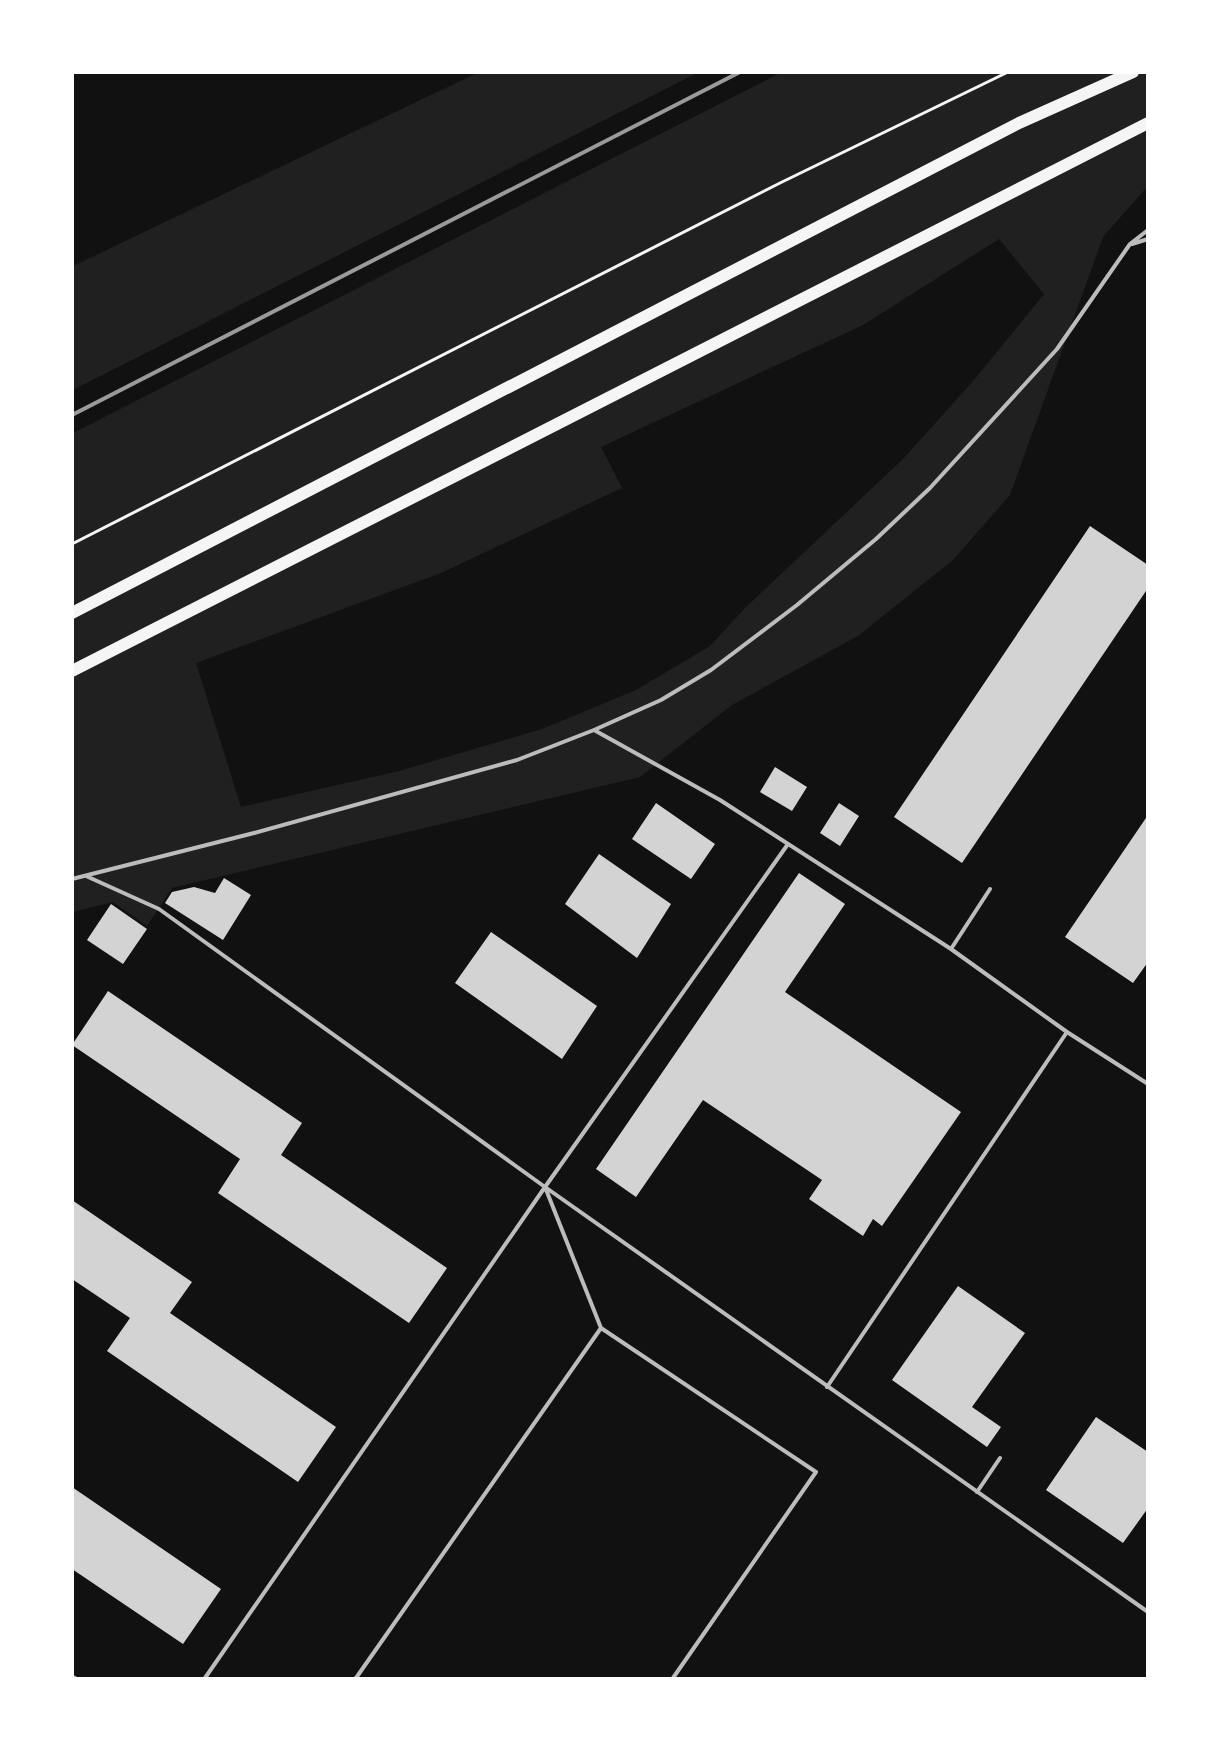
<svg xmlns="http://www.w3.org/2000/svg" width="1220" height="1751" font-family="Roboto,sans-serif">
  <style>
    .green { fill: #202020; fill-rule: evenodd }
    .building { fill: #d3d3d3 }
    .lines { fill: none; stroke-linecap: round; stroke-linejoin: round }
    .path { stroke: #f5f5f5; stroke-width: 3 }
    .service { stroke: #bcbcbc; stroke-width: 4 }
    .primary { stroke: #f5f5f5; stroke-width: 12 }
    .rail { stroke: #9a9a9a; stroke-width: 4 }
  </style>
  <rect width="100%" height="100%" fill="#111"/>
  <path class="green" d="M477,73H697L73,390V266Z
    M780,73H1147V187L1103,237L1010,495L953,560L858,636L732,705L640,777L172,888L147,926L113,902L73,912V433ZM999,239L1044,294L974,380L903,459L745,608L710,646L636,690L542,729L399,771L241,807L196,663L441,573L622,488L601,447L863,325Z"/>
  <path class="building" d="M1090,526L1148,565V588L962,863L894,817Z
    M775,767L807,787L792,811L760,792Z
    M656,803L715,844L691,879L632,839Z
    M839,803L859,816L840,846L820,833Z
    M1148,815V962L1133,983L1065,937Z
    M599,854L671,904L637,958L565,904Z
    M799,873L845,904L785,992L961,1112L882,1226L873,1219L863,1236L809,1199L822,1180L703,1100L636,1197L596,1169Z
    M224,878L251,895L223,940L165,903L172,892L194,887L215,893Z
    M111,904L147,929L123,964L87,940Z
    M491,932L597,1006L562,1059L455,983Z
    M108,991L302,1123L281,1155L447,1268L409,1323L218,1193L240,1159L72,1045Z
    M72,1200L192,1282L170,1313L336,1427L298,1482L107,1351L130,1318L72,1279Z
    M958,1286L1025,1333L972,1407L1001,1427L987,1447L892,1380Z
    M1096,1417L1148,1452V1508L1123,1543L1046,1490Z
    M72,1487L221,1589L183,1644L72,1569Z"/>
  <g class="lines">
    <path class="path" d="M72,544L780,183L1008,72"/>
    <path class="service" d="M1132,244L1148,239
      M594,730L720,800L951,949L1067,1032L1148,1084
      M86,876L159,909L545,1187L1148,1612
      M72,879L254,833L517,760L594,730L661,700L711,670L797,605L876,539L930,488L1057,349L1130,244L1148,230
      M951,949L990,889
      M601,1328L816,1472L673,1678
      M827,1387L1067,1032
      M977,1492L1000,1458
      M72,1677L75,1678
      M205,1678L545,1187L788,844
      M356,1678L601,1328L545,1187"/>
    <path class="primary" d="M72,613L1019,123L1133,72
      M72,671L1148,123"/>
    <path class="rail" d="M72,415L740,72"/>
  </g>
  <rect width="1220" height="1751" fill="none" stroke="#ffffff" stroke-width="148"/>
</svg>
